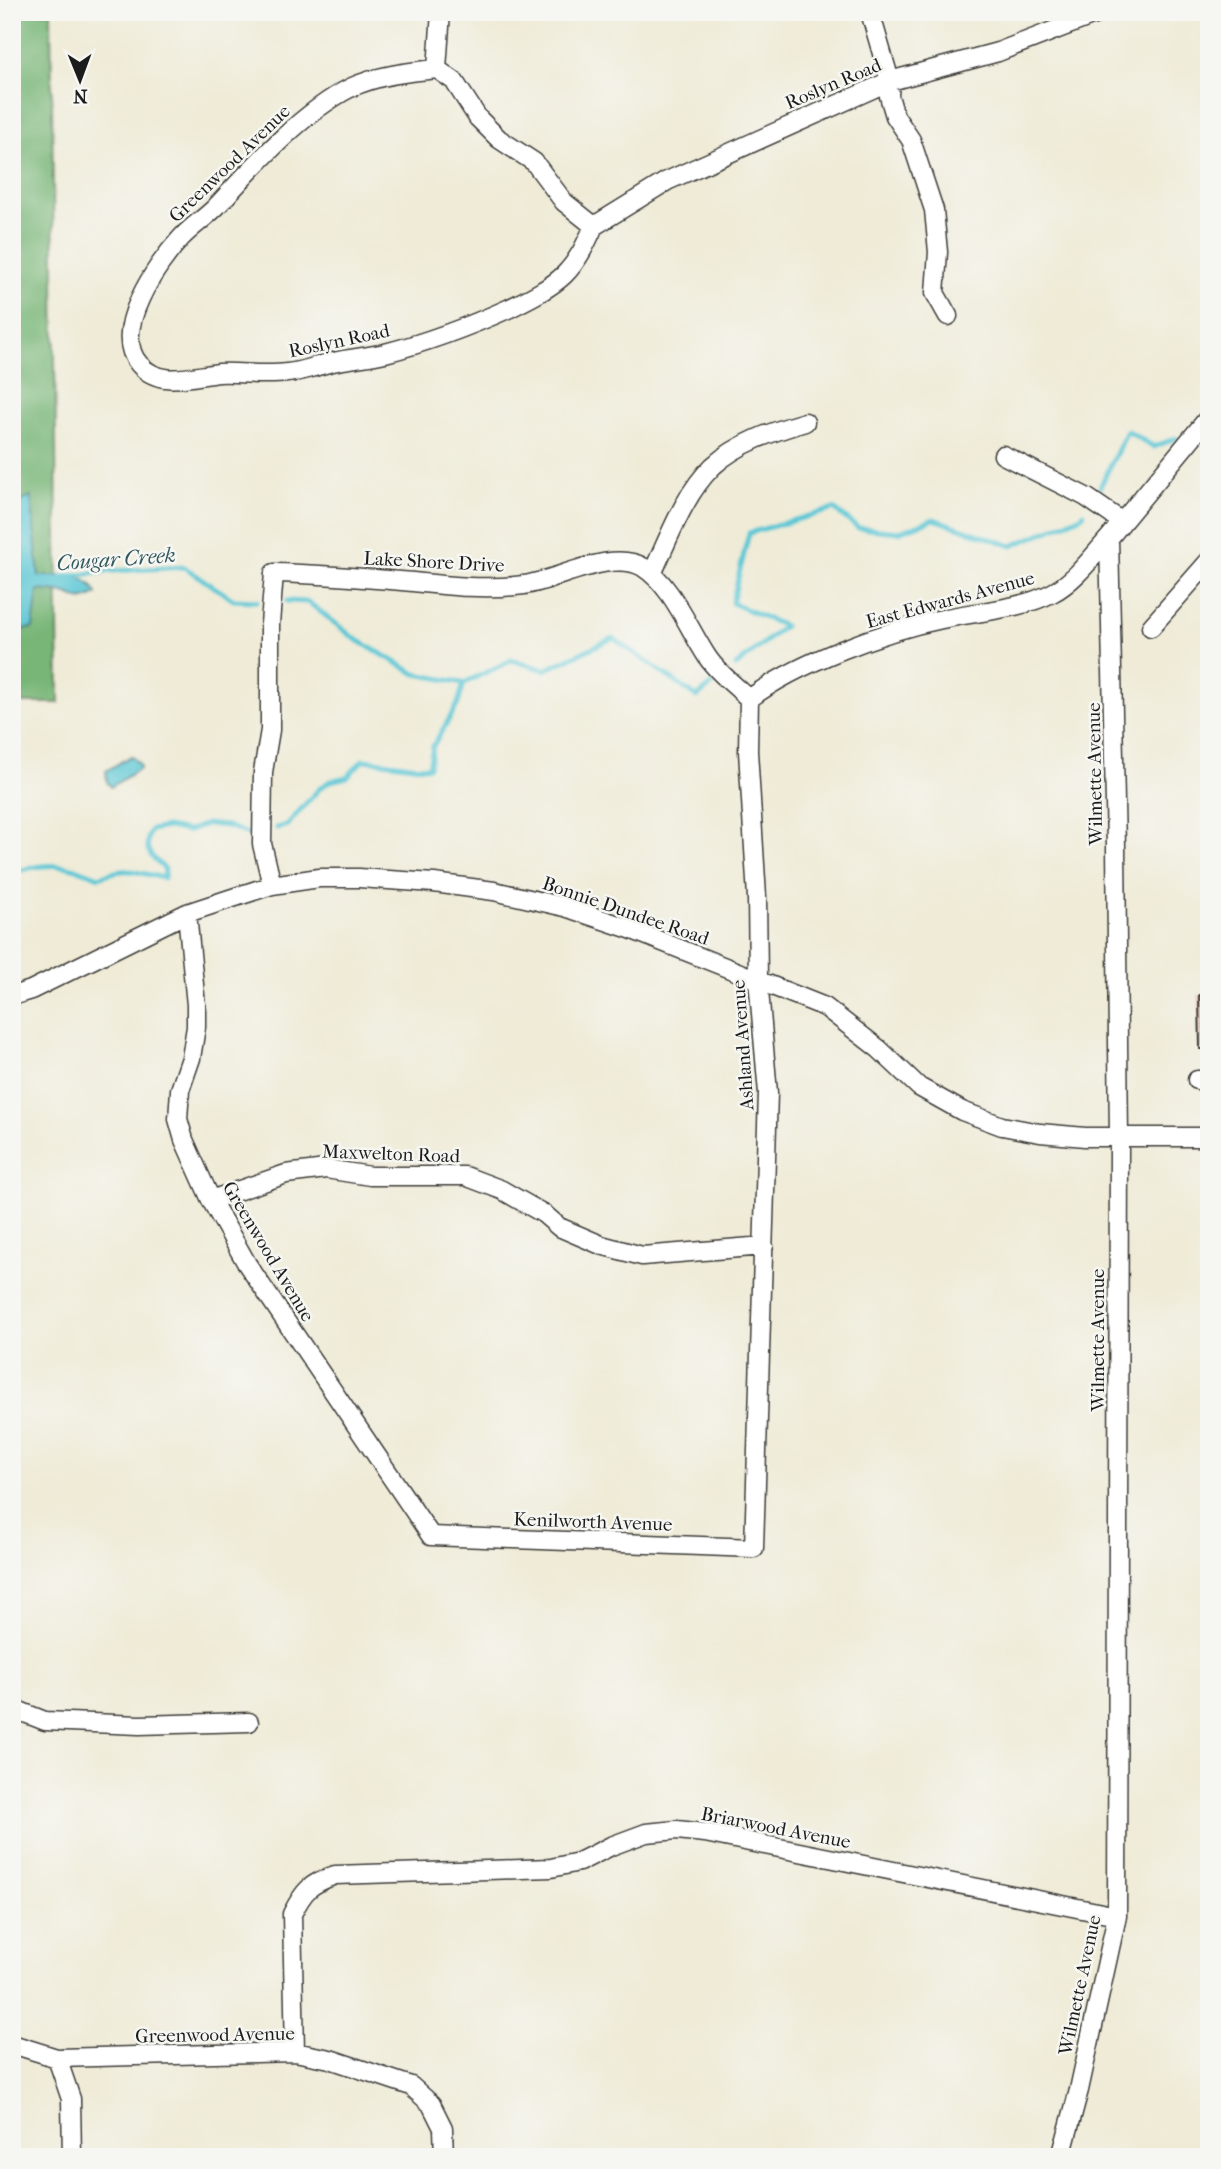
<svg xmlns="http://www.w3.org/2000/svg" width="1221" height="2169" font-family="'IM FELL French Canon',serif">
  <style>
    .forest { fill: #78b677; stroke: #4a694a; stroke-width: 2 }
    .water { fill: #5cc7d5; stroke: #3c7278; stroke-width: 2 }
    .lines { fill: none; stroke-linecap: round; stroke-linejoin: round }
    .stream { stroke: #5cc7d5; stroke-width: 5 }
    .building { fill: #d79779 }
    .minor-casing { stroke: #3c3b38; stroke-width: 21 }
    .minor { stroke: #fff; stroke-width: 18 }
    .labels { text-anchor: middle; stroke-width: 5; stroke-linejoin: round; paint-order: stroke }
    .street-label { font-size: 19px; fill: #1c1c1c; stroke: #f6f6f2 }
    .water-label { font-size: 21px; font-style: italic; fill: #32585d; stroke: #f6f6f2 }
  </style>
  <rect width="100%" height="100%" fill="#f6f6f2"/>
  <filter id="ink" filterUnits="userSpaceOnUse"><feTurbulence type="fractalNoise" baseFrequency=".0143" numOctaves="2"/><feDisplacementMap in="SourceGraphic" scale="14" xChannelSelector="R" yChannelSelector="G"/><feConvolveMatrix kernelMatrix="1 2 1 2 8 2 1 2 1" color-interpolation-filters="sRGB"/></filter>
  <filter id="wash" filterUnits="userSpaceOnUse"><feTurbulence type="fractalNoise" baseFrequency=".00686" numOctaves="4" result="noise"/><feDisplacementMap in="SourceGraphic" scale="28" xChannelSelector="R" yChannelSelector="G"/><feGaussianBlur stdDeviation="1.57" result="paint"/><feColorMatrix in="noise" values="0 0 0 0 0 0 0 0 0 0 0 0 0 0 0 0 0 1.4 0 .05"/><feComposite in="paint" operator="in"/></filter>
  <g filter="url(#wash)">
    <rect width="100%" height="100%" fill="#efebd7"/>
    <path class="forest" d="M12,12H51L59,703H12Z"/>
    <path class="water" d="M31,497L39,576C62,577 86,570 97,594C75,605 81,597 63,593C55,591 46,591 38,590L33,628L12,631V504Z
      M131,756L140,765V768L111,787L107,782L106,771Z"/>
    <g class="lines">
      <path class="stream" d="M1100,487L1127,431L1154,447L1176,438
        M62,577L112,571L184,567L234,600L257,601
        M287,601L308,602L354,638L416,674L464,683L512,660L545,670L613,638L697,697L713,684
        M736,666L784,626L732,603L749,533L834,509L858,528L899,532L934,519L1012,546L1082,516L1084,513
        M277,828L287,825L319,789L330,781L347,777L363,760C385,761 406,767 429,767L433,746L458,704L464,683
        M12,873C44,862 68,863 99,877C129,865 135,873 164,878L165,869C150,857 142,848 151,830L167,827L188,831L206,824L227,826L248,834"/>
    </g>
    <g id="blocks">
      <path class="building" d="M1199,995H1209V1049H1200Z"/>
    </g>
  </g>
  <g filter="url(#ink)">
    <use href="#blocks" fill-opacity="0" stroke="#3c3b38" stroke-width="2"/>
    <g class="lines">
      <defs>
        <path id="minor" d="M870,12L890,81L889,96L895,116L911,140L934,210L938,252L935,293L948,316
          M437,69C407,72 378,75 350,88C301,113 254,166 216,207C205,218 191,227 181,238C157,264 110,331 139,364C160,388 191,376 219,373C241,372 264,376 287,373C303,372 318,365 333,362C351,358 368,357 385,353C428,342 470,326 510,308C528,299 549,289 564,275C578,261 586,244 594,226
          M437,69L454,81L478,118L499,139L534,162L564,202L594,226L667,181L890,81L998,52L1102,12
          M437,69L441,12
          M1003,455L1086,497L1121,521
          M652,574C669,538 684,494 713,466C738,443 774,431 805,422
          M1151,627L1209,561
          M749,699C797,663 883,631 942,619C977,611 1019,610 1052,593C1075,581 1092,557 1109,538
          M272,885L262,844L263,772L270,730V624L274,573C321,574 367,578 413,582C450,586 487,590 524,585C558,580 612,549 643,567C672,585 689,630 708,658C718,673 736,686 749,699
          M187,913L196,1005V1027L191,1058L180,1090L178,1119L184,1140L211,1200L247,1264L431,1536L754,1548L768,1093L758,979L757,897L748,751L749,699
          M12,996L31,990L187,913L272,885L319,878H359L434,883L494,891L565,907L630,929L825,1007L879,1049L919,1087L962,1111L1002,1126L1040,1133L1085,1137H1209
          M1197,1080H1209
          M211,1200L286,1174L326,1169L370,1176H465L502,1190L544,1214L559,1227L601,1245L642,1256L764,1246
          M12,1708L45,1721L139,1725L249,1722
          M12,2044L57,2058L295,2052L330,2059L411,2086L431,2104L443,2128L444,2157
          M295,2052L292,1914C304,1890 310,1884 335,1875L551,1868L579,1862L611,1846L646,1833L677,1830L705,1833L1117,1916
          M57,2058L71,2099L72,2157
          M1061,2157L1079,2090L1117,1916L1119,1139L1116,846L1109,538L1209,417"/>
      </defs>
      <use href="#minor" class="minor-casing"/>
      <use href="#minor" class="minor"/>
    </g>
  </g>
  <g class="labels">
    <g class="street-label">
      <text transform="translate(833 83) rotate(-23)" y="7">Roslyn Road</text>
      <text transform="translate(229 163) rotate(-44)" y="7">Greenwood Avenue</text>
      <text transform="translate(339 340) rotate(-12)" y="7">Roslyn Road</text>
      <text transform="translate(434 561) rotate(3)" y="7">Lake Shore Drive</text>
      <text transform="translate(950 599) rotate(-15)" y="7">East Edwards Avenue</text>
      <text transform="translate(1094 774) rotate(-91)" y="7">Wilmette Avenue</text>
      <text transform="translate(626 910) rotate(19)" y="7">Bonnie Dundee Road</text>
      <text transform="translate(742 1045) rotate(-94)" y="7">Ashland Avenue</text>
      <text transform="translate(391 1153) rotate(2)" y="7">Maxwelton Road</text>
      <text transform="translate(269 1251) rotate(59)" y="7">Greenwood Avenue</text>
      <text transform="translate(1097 1340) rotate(-90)" y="7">Wilmette Avenue</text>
      <text transform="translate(593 1521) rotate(2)" y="7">Kenilworth Avenue</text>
      <text transform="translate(776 1827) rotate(11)" y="7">Briarwood Avenue</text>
      <text transform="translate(1079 1985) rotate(-78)" y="7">Wilmette Avenue</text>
      <text transform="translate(215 2034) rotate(-1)" y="7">Greenwood Avenue</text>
    </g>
    <g class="water-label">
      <text transform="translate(116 559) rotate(-4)" y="7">Cougar Creek</text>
    </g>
  </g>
  <rect width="1221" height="2169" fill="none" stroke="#f6f6f2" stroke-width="42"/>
  <g transform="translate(80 80) rotate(179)" stroke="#f6f6f2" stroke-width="5" paint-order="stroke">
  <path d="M0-5L12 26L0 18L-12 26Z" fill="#1c1c1c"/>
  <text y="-10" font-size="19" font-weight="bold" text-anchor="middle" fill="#1c1c1c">N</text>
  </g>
</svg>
